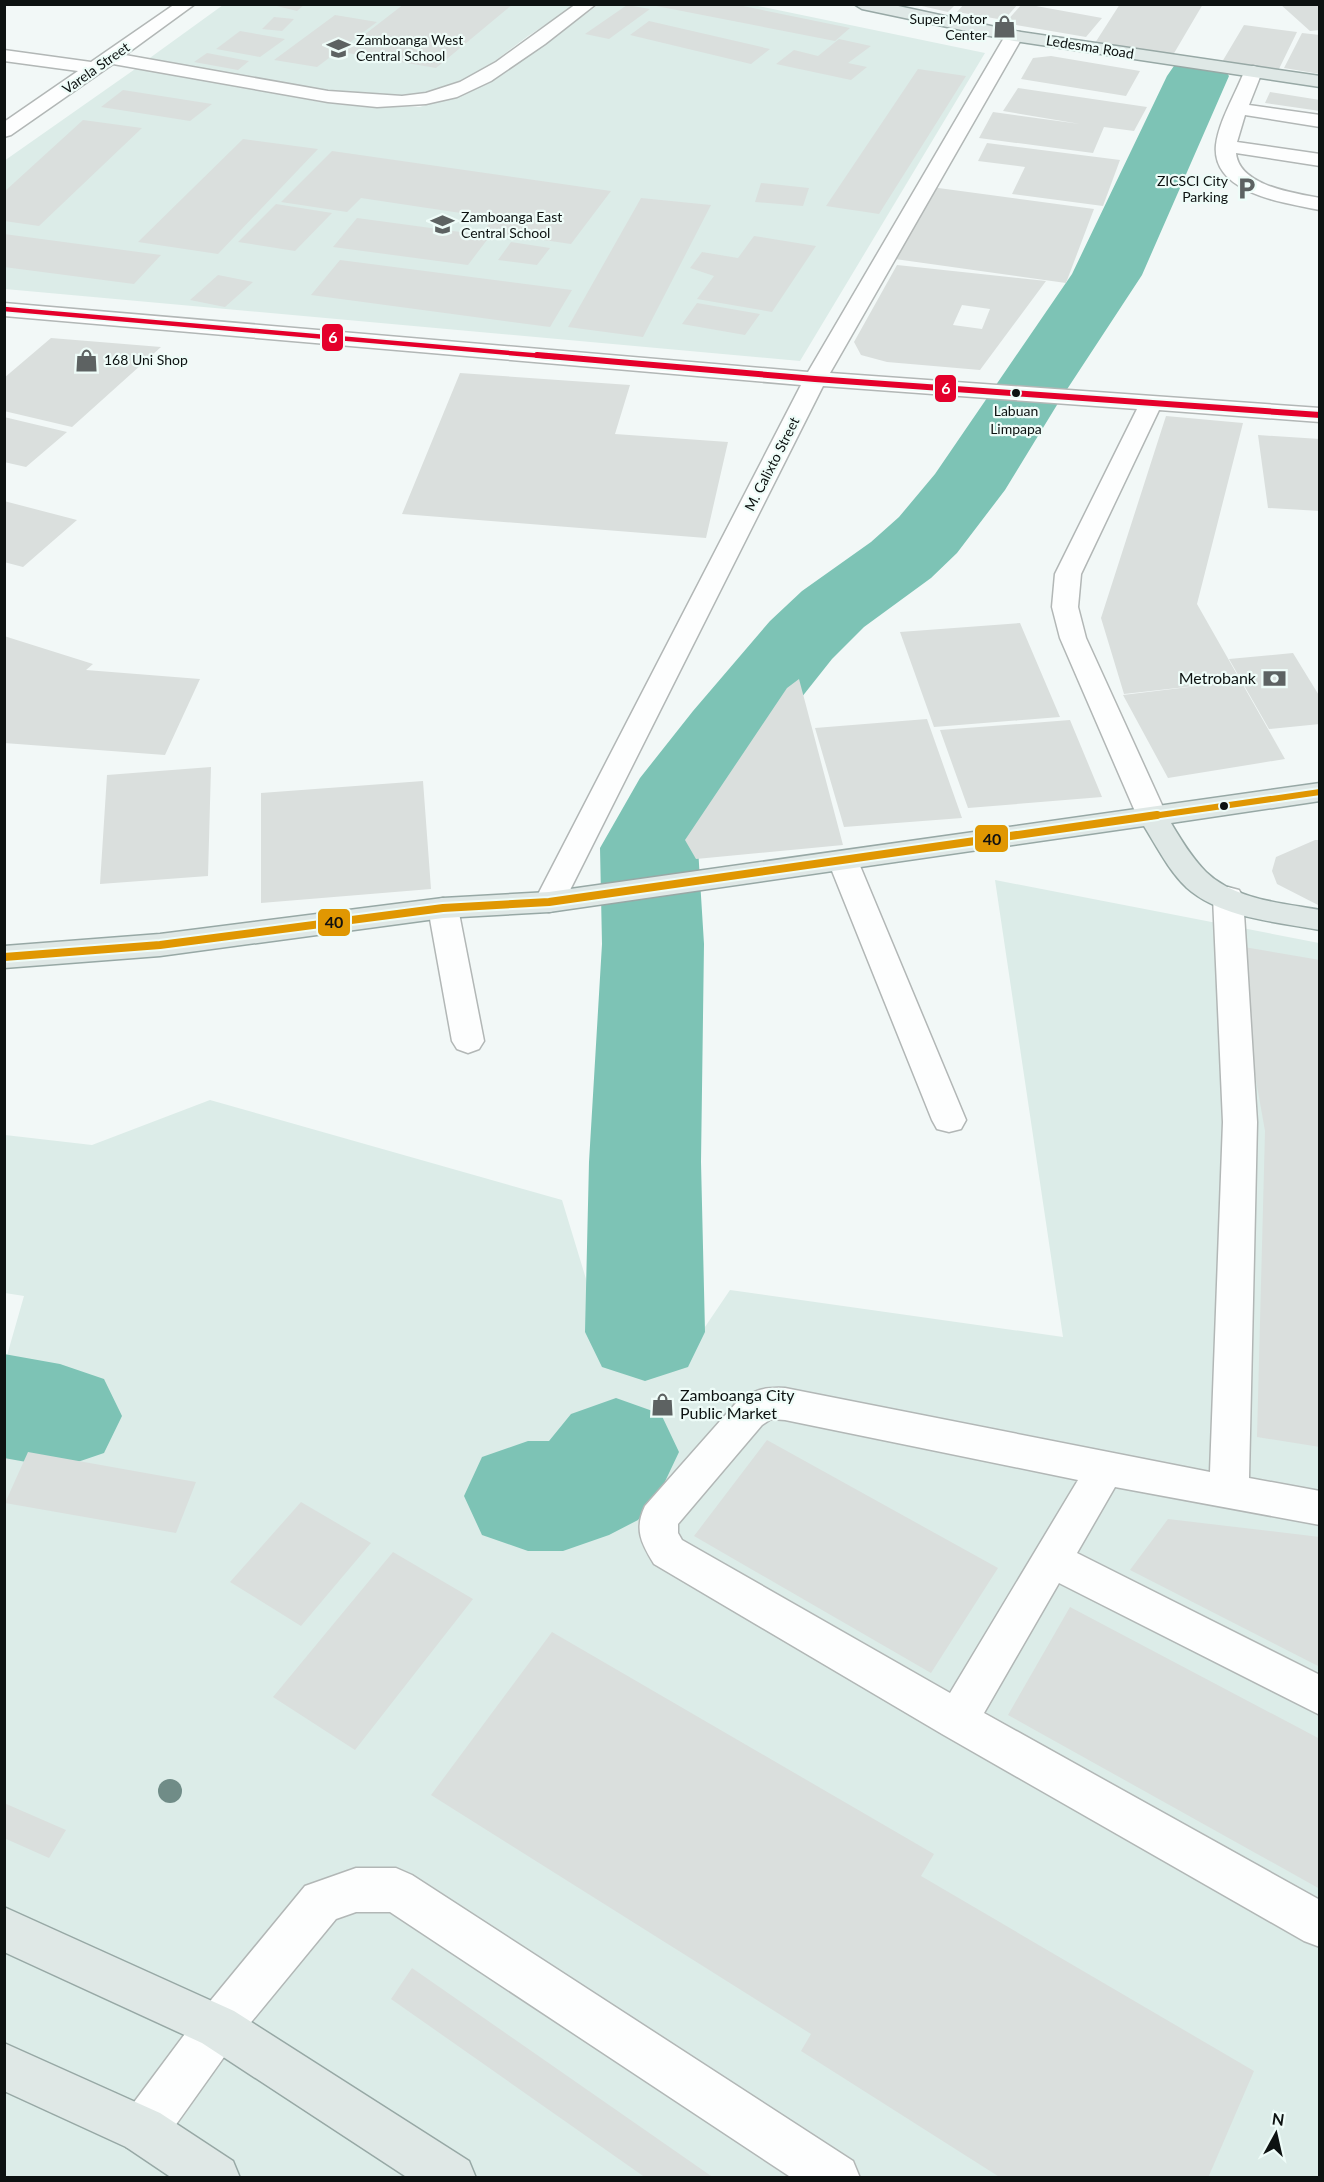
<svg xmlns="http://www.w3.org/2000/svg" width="1324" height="2182" font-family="Lato,sans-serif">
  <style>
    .built { fill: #dcece8 }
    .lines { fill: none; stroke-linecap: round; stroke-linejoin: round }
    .river { fill: #7dc3b5; fill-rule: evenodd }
    .building { fill: #dadfdd; fill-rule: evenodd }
    .minor-casing { stroke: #b2b7b6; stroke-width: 3 }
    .major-casing { stroke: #97a8a5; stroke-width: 3 }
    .minor { fill: #fdfefe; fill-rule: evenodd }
    .major { fill: #dfe8e6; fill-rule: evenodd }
    .bus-1-far1-casing { stroke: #eefcf8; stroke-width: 8 }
    .bus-1-casing { stroke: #eefcf8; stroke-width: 10 }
    .bus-2-far1-casing { stroke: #eefcf8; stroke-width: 10 }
    .bus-2-casing { stroke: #eefcf8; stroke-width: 12 }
    .bus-1-far1 { stroke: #e4002b; stroke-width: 4.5 }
    .bus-1 { stroke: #e4002b; stroke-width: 6 }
    .bus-2-far1 { stroke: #e09702; stroke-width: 6 }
    .bus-2 { stroke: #e09702; stroke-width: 8 }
    .tree { fill: #708c87 }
    .bus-dot { fill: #0d1211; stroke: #eefcf8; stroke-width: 2 }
    .labels { text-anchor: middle; stroke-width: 4.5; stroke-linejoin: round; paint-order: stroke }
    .far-poi-label { font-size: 14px; fill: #0d1211; stroke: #eefcf8; text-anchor: start }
    .far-street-label { font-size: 14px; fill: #0d1211; stroke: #eefcf8 }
    .bus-label { font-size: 14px; fill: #0d1211; stroke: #eefcf8 }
    .poi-label { font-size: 16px; fill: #0d1211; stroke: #eefcf8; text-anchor: end }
    .line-badge { stroke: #eefcf8; stroke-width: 2 }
    .badge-label { font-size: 16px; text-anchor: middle; font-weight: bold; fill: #fff }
    .pale-badge-label { font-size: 16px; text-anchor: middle; font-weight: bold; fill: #111 }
  </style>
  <rect width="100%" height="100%" fill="#f2f8f7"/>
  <path class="built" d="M223,5H576L528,36L479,73L420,97L330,93L147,60Z
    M598,5H753L985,53L800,361L5,289L4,161L138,67L320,102L420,107L496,79Z
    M995,880L1319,943V2177L5,2178L4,1366L24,1296L5,1293V1135L92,1145L210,1100L562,1200L604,1338L686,1355L730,1290L1063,1337Z"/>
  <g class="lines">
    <path class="river" d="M1198,58L1220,63L1229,76L1142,275L1060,400L1005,490L957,553L931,578L864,627L832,659L759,751L718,807L698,848L704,944L701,1162L705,1332L688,1367L645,1381L602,1367L585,1332L589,1162L602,944L600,848L640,778L693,711L770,621L802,591L871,542L899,517L935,474L1072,274L1167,76L1176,63Z
      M4,1354L60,1364L104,1379L122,1416L104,1453L60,1468L4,1458Z
      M616,1398L661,1414L679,1452L661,1490L638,1520L609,1535L563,1551H528L482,1535L464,1496L482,1457L528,1441H549L571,1414Z"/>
  </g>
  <path class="building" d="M269,4H305L297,11Z
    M404,4H513L436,68L342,52Z
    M646,4H733L850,28L835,41Z
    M913,4H956L948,12Z
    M964,4H1018L1004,20L957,12Z
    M1022,4H1025L1102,18L1086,37L1005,23Z
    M1120,4H1203L1173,55L1095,43Z
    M1280,4H1320V30L1310,31Z
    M627,5L650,9L609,39L585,34Z
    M335,15L377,22L317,67L274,60Z
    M274,17L294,19L282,31L262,29Z
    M649,21L770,49L751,64L630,35Z
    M1244,25L1297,32L1278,71L1222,62Z
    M240,31L285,39L260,57L216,49Z
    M1302,33L1320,35V74L1284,68Z
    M839,39L871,46L848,63L867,67L851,80L776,64L794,50L818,56Z
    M207,53L249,61L238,70L194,62Z
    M1051,56L1140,71L1126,96L1021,79L1033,58Z
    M918,69L966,76L879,214L826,206Z
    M1018,88L1147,107L1134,131L1104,127L1093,153L979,138L993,112L1080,124L1003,111Z
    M123,90L212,104L190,121L101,107Z
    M1270,92L1320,100V111L1265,103Z
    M83,120L142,128L39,226L4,221V192Z
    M243,139L318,149L218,254L138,242Z
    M987,143L1120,160L1103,206L1012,194L1025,167L978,161Z
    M332,151L611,191L571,244L483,231L494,218L361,198L347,212L281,202Z
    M761,183L809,188L803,206L755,202Z
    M931,187L1094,209L1066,283L895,259Z
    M641,198L711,205L643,337L568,327Z
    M276,204L332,213L295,251L238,242Z
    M357,218L490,236L468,265L333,247Z
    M4,234L161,255L134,284L4,267Z
    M754,236L816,246L772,312L697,299L714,276L690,268L702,252L738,258Z
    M511,242L550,248L537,265L498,260Z
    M340,260L572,290L550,327L311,295Z
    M897,265L1046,281L980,370L887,362L861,355L854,342ZM962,305L990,309L982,329L953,325Z
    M218,275L253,282L225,307L190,300Z
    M697,303L760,314L745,335L682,324Z
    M51,338L161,347L72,427L4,411V378Z
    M460,373L630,385L615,434L728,442L706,538L402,514Z
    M1166,416L1243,423L1197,604L1285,759L1168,778L1123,695L1222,683L1124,694L1101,618Z
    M4,417L67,432L26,467L4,462Z
    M1258,435L1320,439V511L1268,508Z
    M4,501L77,520L23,567L4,562Z
    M1020,623L1060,717L934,727L900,632Z
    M4,636L93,664L86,670L200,679L165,755L4,743Z
    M1293,653L1320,697V724L1269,729L1229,659Z
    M799,679L843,845L696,859L685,840L787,688Z
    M927,719L962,818L844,827L815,728Z
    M1070,720L1102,797L968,808L940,730Z
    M211,767L208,876L100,884L107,775Z
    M423,781L431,889L261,903V793Z
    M1315,840H1320V906L1277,884L1272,871L1276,857Z
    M1232,945L1320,960V1447L1257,1437L1265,1131Z
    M767,1440L998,1568L931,1673L694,1536Z
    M28,1452L196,1482L176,1533L5,1503Z
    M301,1502L371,1543L301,1626L230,1582Z
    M1168,1519L1320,1537V1667L1130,1570Z
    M393,1552L473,1599L355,1750L273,1697Z
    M1070,1607L1320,1739V1889L1008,1715Z
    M552,1632L934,1854L921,1876L1254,2071L1208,2178H1001L801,2051L811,2034L431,1795Z
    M4,1803L66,1830L49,1858L4,1838Z
    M412,1968L714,2178H646L391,1999Z"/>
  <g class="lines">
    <defs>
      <path id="minor" d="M175,4H195L125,55L328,91L402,96L426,93L460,82L496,62L576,4H596L545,44L491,81L457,97L426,104L377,107L328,102L113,64L11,135L4,137V122L78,71L4,61V50L91,62Z
        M1014,31L1020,32L1023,36L830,373L1320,408V422L1159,410L1081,574L1078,607L1086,638L1167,816L1162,823L1152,825L1142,823L1137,816L1060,638L1052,607L1055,574L1137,409L823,386L564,902L560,909L549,912L538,909L534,902L801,385L4,316V303L808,372L1005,36L1008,32Z
        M1253,66L1260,68L1262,72L1249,105L1320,115V127L1245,115L1237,142L1320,154V166L1236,153C1239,186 1294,193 1320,198V210C1286,203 1211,194 1216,145C1219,121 1235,95 1244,72L1246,68Z
        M843,851L854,854L858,861L966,1120L961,1129L949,1132L937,1129L932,1120L828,861L832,854Z
        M1228,887L1239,890L1243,897L1257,1122L1249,1478L1320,1491V1525L1115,1487L1077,1553L1320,1675V1715L1059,1583L984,1713L1320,1900V1947L1304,1941L942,1734L654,1564C641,1543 634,1529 645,1506L736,1403C755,1390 762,1387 785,1388L1210,1472L1223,1122L1213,897L1217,890ZM771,1419L785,1420L1078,1480L950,1693L682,1540L678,1533V1524L762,1425Z
        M443,898L454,901L458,908L484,1041L479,1049L468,1053L457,1049L452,1041L428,908L432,901Z
        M356,1868H396L412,1875L853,2161L860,2178H792L390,1912H356L336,1919L234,2043L160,2147L143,2154L126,2147L119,2130L126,2113L202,2011L305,1886Z"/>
      <path id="major" d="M854,4H889L1014,31L1320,76V87L1014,41L862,9Z
        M1320,783V801L1171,823C1181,840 1192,858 1206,872C1235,900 1282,903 1320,910V930C1277,922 1221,918 1187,888C1169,871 1157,847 1144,826L549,912L443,918L160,956L4,968V946L160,934L443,898L549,892Z
        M4,1907L234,2011L469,2161L476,2178H408L202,2043L4,1952Z
        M4,2043L160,2113L233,2161L240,2178H172L126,2147L4,2091Z"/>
    </defs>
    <use href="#minor" class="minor-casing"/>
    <use href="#major" class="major-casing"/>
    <use href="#minor" class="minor"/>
    <use href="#major" class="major"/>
    <defs>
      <path id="bus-1-far1" d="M4,309L555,357"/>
      <path id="bus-1" d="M537,355L815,379L1320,415"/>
      <path id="bus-2-far1" d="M1146,817L1320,792"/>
      <path id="bus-2" d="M4,957L160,945L443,908L549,902L1157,815"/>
    </defs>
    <use href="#bus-1-far1" class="bus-1-far1-casing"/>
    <use href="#bus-1" class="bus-1-casing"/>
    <use href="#bus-2-far1" class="bus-2-far1-casing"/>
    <use href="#bus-2" class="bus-2-casing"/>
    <use href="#bus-1-far1" class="bus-1-far1"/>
    <use href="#bus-1" class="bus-1"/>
    <use href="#bus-2-far1" class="bus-2-far1"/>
    <use href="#bus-2" class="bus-2"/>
  </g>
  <circle class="tree" cx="170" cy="1791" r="12"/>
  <defs>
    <symbol id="shop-bare" viewBox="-9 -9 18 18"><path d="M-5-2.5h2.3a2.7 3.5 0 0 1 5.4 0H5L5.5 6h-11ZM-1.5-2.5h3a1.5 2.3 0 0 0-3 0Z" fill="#5d6262" stroke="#eefcf8" stroke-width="2.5" paint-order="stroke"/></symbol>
    <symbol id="school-bare" viewBox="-9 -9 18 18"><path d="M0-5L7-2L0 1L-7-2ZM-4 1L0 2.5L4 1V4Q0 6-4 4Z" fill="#5d6262" stroke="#eefcf8" stroke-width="2.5" paint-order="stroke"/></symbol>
    <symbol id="parking-bare" viewBox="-9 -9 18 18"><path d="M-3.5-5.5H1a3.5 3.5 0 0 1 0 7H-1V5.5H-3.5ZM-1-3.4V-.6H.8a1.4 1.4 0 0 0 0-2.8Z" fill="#5d6262" stroke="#eefcf8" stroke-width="2.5" paint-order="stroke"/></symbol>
    <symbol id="bank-bare" viewBox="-9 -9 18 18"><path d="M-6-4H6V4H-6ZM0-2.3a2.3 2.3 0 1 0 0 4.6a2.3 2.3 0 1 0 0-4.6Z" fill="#5d6262" stroke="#eefcf8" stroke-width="2.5" paint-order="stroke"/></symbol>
  </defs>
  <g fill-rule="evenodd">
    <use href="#shop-bare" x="988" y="10" width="33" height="33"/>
    <use href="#school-bare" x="322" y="32" width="33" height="33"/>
    <use href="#parking-bare" x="1230" y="172" width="33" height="33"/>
    <use href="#school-bare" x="426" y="208" width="33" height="33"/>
    <use href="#shop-bare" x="70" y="344" width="33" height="33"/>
    <use href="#bank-bare" x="1258" y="662" width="33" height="33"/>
    <use href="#shop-bare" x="646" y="1388" width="33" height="33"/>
  </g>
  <g class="bus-dot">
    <circle cx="1016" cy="393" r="5"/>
    <circle cx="1224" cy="806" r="5"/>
  </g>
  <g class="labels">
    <g class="far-poi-label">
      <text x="987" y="24" text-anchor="end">Super Motor<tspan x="987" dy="16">Center</tspan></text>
      <text x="356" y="45">Zamboanga West<tspan x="356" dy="16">Central School</tspan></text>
      <text x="1228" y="186" text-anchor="end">ZICSCI City<tspan x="1228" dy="16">Parking</tspan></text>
      <text x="461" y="222">Zamboanga East<tspan x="461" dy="16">Central School</tspan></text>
      <text x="104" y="365">168 Uni Shop</text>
    </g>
    <g class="far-street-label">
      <text transform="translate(1090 47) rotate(9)" y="5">Ledesma Road</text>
      <text transform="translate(96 68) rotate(-35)" y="5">Varela Street</text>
      <text transform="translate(772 464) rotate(-63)" y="5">M. Calixto Street</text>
    </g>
    <g class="bus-label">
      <text x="1016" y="416">Labuan<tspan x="1016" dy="18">Limpapa</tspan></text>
    </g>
    <g class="poi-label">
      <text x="1256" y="684">Metrobank</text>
      <text x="680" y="1401" text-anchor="start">Zamboanga City<tspan x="680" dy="18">Public Market</tspan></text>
    </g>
  </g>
  <g class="line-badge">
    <rect x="321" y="323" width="23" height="29" rx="6" fill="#e4002b"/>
    <rect x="934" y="374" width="23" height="29" rx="6" fill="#e4002b"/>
    <rect x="974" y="824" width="35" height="29" rx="6" fill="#e09702"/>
    <rect x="317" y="908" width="34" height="29" rx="6" fill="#e09702"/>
  </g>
  <g class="badge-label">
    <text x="333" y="343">6</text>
    <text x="946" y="394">6</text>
  </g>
  <g class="pale-badge-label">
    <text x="992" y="845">40</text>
    <text x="334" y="928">40</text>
  </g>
  <rect width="1324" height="2182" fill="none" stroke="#0d1211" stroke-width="12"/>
  <g transform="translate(1276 2134) rotate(8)" stroke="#eefcf8" stroke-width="4.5" paint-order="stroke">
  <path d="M0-4.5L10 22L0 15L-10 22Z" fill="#0d1211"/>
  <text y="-9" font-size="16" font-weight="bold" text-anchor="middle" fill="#0d1211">N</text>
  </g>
</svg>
